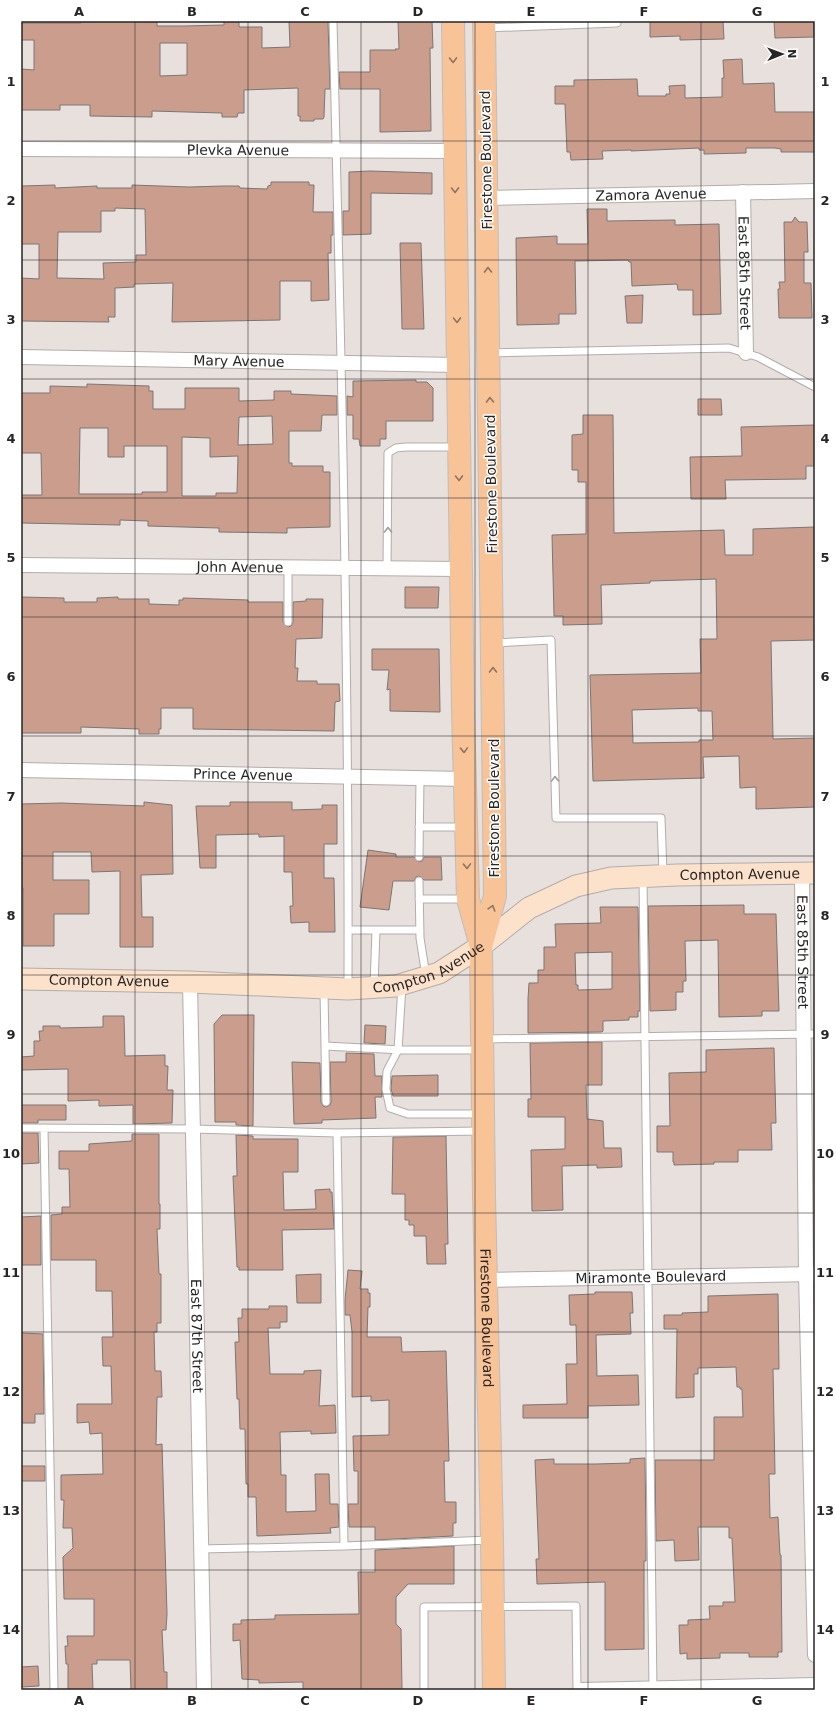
<svg xmlns="http://www.w3.org/2000/svg" width="836" height="1711" font-family="'DejaVu Sans',sans-serif">
  <style>
    .building { fill: #cb9d8c; stroke: #7c7674; fill-rule: evenodd }
    .lines { fill: none; stroke-linecap: round; stroke-linejoin: round }
    .lane-casing { stroke: #b3adaa; stroke-width: 9 }
    .street-casing { stroke: #b3adaa; stroke-width: 16 }
    .secondary-casing { stroke: #b3adaa; stroke-width: 23 }
    .primary-casing { stroke: #bebebd; stroke-width: 24 }
    .lane { stroke: #fff; stroke-width: 7 }
    .street { stroke: #fff; stroke-width: 14 }
    .secondary { stroke: #fce1cb; stroke-width: 21 }
    .primary { stroke: #f9c398; stroke-width: 22 }
    .oneway { stroke: #90745e }
    .oneway2 { stroke: #9e9d9c }
    .grid { fill: none; stroke: #282524; stroke-width: 1; stroke-opacity: 0.55 }
    .labels { text-anchor: middle; stroke-width: 3; stroke-linejoin: round; paint-order: stroke }
    .street-label { font-size: 14px; fill: #282524; stroke: #fff }
    .neatline { fill: none; stroke: #282524; stroke-width: 1.5 }
    .grid-label { font-size: 13px; text-anchor: middle; font-weight: bold; fill: #282524 }
  </style>
  <rect width="100%" height="100%" fill="#e7e0dd"/>
  <path class="building" d="M114,21L157,22V26H184L224,25V21H239V27H262V48L290,47L289,21H328L330,89H325L324,117L323,119H314V121H300V116H298V88L244,90V113H238L237,117H222V113L152,111V117L90,116V105H60V110H21V69L34,70V40H21V23H81V22ZM160,43H187V75L160,76Z
    M398,21H432L433,48H430L431,131L380,132V89H340L339,72H370V50H396L395,49H399Z
    M650,21H723L724,39L680,40V36L650,37Z
    M774,21H814V37L775,38Z
    M742,59L743,84L774,83L775,112H815V152H781V149L775,148H746V153L704,154V150H699V148L631,151V150L602,151L603,159L571,160L570,152H567L565,104H555V86H574V80L637,79L638,96H666V94H670L669,86L685,85V98L722,97V78H724L723,60Z
    M370,171L432,173V194L371,193V234L343,235V211H349V172Z
    M271,182H309V185H314L313,212H333V235H331V253H328L329,300L311,301V281H280V320L172,322L173,283L134,284V287L115,288V317H108L109,322L21,321V278L39,279V244H21V186L55,185V188L97,186V188H132V185L189,187L224,186H239L240,188L267,189L268,186L271,185ZM115,208L145,209L146,255H136V262L103,263L104,279L57,278L58,232H101V211H115Z
    M587,209H607V221L675,220V225L719,224L721,314L693,315V290H678L677,284L632,286L631,262H629L628,260L575,261L576,314H559V324L517,325L516,238L557,236V244H588Z
    M795,217L799,222H807L808,252H804V283H811L812,318H779L778,289H780L779,282H785L784,222H792Z
    M400,243H421L424,329H402Z
    M643,295L642,323H627L625,296Z
    M416,380V382H427L433,388V421H386V439H380V446H360L359,439H353V415H347V396L353,397V381Z
    M87,384L149,386V391H153V409H185V388H239V401L274,400V391H291V394L337,396V415H322L321,431H289V463H292V466H323V472H330V527L287,528V533L219,532V528L148,526V521L120,520V525L21,523V495H42L41,453H21V393H50V386L87,387ZM272,416L273,444L238,445L239,417ZM80,428H108V457H124V446H167V492H142V494H79ZM182,437L210,438V457L238,456L237,493H216V496H182Z
    M698,399H721L722,415H698Z
    M583,415H613L614,533L724,530L725,555H753V529L815,527V640L771,641L773,739L815,738V807L756,809V787L740,788L739,756L703,757L704,778L593,781L590,675L701,673L700,639H717L716,579L650,581V583L601,585L602,624L563,625V616H554L552,535L586,534V482H578V470H572V435L583,434ZM698,708V711H712L713,740H699V742L633,743L632,710Z
    M815,425V466H806V479L725,480L726,499H691L690,457L742,456L741,427Z
    M405,587H439L438,608H405Z
    M21,597L64,598V602H97V598L118,597V599H149V604L179,605V600H183V598L248,600V602H283V622L288,627L291,626L293,622V602L306,601V599H323L322,638L296,639L295,668H298L297,681H317V684H339L340,701L335,702L334,731L193,729V708H161V729H159V734H139V729L81,727V733H22L21,731Z
    M372,649H439L440,712L390,711V689L387,690L389,670H372Z
    M144,802L172,805L173,874L141,875L142,917H153V947H120V871L92,872L91,852H53V880H89V914H54V946H23V888H21V804L61,803L144,806Z
    M230,802H292V810L322,809V805H337V844H324V878H334L335,932H309V922L291,923L290,906H293L292,872H284V836L259,837V834L216,835V868H200L196,806H230Z
    M368,850L396,854V857H414L419,862L422,861L424,857H441L442,880H424L419,876L416,877L414,881H393L389,910L360,907Z
    M744,905V914H776L779,1011H762V1016L719,1017L718,940L685,941L686,981H683V992H676V1010L650,1011L648,906Z
    M600,907H638L640,1011H638V1017H629V1020L603,1021V1031L602,1032L528,1033V999L529,983H538V970H544V947H556L555,924L601,923ZM612,952V989L578,990V985H576L575,953Z
    M222,1015H254L253,1126L236,1125V1122H215L214,1024Z
    M103,1016H124L125,1056L165,1055V1066H168L167,1090H173L172,1123L133,1124V1105L99,1106V1100L68,1101V1069L21,1070V1057L34,1056V1041H40L39,1031H43V1026H60V1028L103,1027Z
    M365,1025L386,1026L385,1044L364,1043Z
    M602,1042V1085H586L587,1119L603,1121L604,1148H621L622,1167L597,1168V1165L562,1166L563,1210L532,1211L531,1150L565,1149V1117H528V1099H531L530,1043Z
    M774,1048L776,1123H771L772,1150H738V1162H714V1164L674,1165V1162H673V1152H657V1126H670L669,1073L706,1072V1050Z
    M346,1053L374,1054L375,1076H382V1097H375L376,1118L322,1120V1123L294,1124L292,1062L320,1063L321,1102L323,1106L326,1107L330,1105L331,1102L330,1062H346Z
    M438,1075V1096H393L391,1089L392,1076Z
    M21,1105H66V1120H38V1123H21Z
    M21,1133H38L39,1163L21,1164Z
    M132,1134H159V1204H160V1229H157L159,1274H161V1323H157V1332H154L155,1371H161L162,1397H157L156,1445L162,1444L167,1614L166,1630H162L164,1672H167V1690H131L130,1660H97V1664H92L93,1690H68V1664H66L65,1646H68L67,1636H94V1599H64L63,1557L73,1548L72,1528H63L64,1500H61V1475L103,1474L102,1433L90,1434L89,1422L77,1423V1404H112L111,1366H103L102,1337H113L112,1291H96V1260H51V1215L62,1214V1207H70L69,1169H59V1151H89V1144L132,1141Z
    M236,1135L253,1136V1139H298V1172H283L284,1210L316,1209L315,1190L330,1189V1192H332L334,1229L282,1230L283,1270H239V1267H237L233,1176H237V1175Z
    M446,1136L448,1244H445L446,1264H427L426,1236H414V1225H409V1220H405V1194H392L393,1137Z
    M41,1216V1265H21V1217Z
    M348,1270L362,1271L360,1289H368V1293H370V1307H368L367,1337H401L402,1352L446,1351L449,1461H444L445,1502H456V1523H453V1536L375,1540V1527H349L348,1504H358V1471H354L353,1436L389,1435V1400L371,1401V1396L352,1397V1332L350,1315H345V1300Z
    M321,1274V1303H297L296,1275Z
    M595,1292H632L633,1313H630L631,1334L596,1335L597,1376L638,1375L639,1405L588,1406V1418H523V1405L567,1404L566,1364H577L576,1325H570L569,1295L595,1294Z
    M778,1294L779,1369H773L775,1474H769L770,1518L778,1517L780,1555H781L782,1652H778V1657H749V1653H720V1658L687,1659V1653L680,1654L679,1625H688V1620L710,1619L709,1606H723V1602H735L732,1538H729V1527H698L699,1560L675,1561L674,1540L656,1541L655,1460H714V1417H743L742,1389H740V1387H737L736,1367L698,1368V1374H694V1397L676,1398L677,1329H664V1315H682V1313L708,1312V1296Z
    M269,1306H287V1322H280V1328H268L270,1374H304V1371L321,1370L319,1406L335,1405L336,1433L311,1434V1431L280,1432L281,1475H286V1512L316,1511L315,1474H329L330,1504H338L339,1527L330,1528L331,1533L257,1536L256,1497H248V1484H246L245,1432V1429H240L239,1399H237L235,1342H239L238,1318H242V1309H269Z
    M21,1333L43,1334L44,1414H35V1423H21Z
    M645,1458L646,1541V1561H644V1649L605,1650V1582L537,1584L536,1559H539L535,1460L554,1459V1464H596L630,1463V1459Z
    M21,1466H45V1481H21Z
    M454,1546V1584H408L396,1597V1624L401,1629L402,1690H303V1682L259,1683V1680L242,1679L240,1640L233,1641V1624H241V1620L275,1619V1615L359,1614L358,1572H375V1550Z
    M38,1666L39,1686L21,1687V1667Z"/>
  <g class="lines">
    <defs>
      <path id="lane" d="M333,21C341,343 349,665 348,987
        M486,28L617,23
        M490,353L729,348L758,357L815,387
        M288,569V622
        M387,569L388,453L396,448L406,447H456
        M494,643L551,640L556,818H661L663,874
        M419,827H463
        M419,857L420,778
        M643,878L653,1690
        M419,881L420,938L426,976
        M419,899H465
        M348,930H420
        M374,986L376,930
        M402,986L398,1050L387,1071L386,1089L390,1108L408,1114H480
        M324,991L326,1102
        M485,1039L815,1034
        M325,1046L402,1050H481
        M21,1128L193,1129L337,1133L482,1131
        M44,1128L54,1690
        M337,1133L344,1546
        M201,1549L344,1546L490,1540
        M424,1690V1607L576,1606L577,1690"/>
      <g id="street">
        <path id="s1" d="M21,149L455,151"/>
        <path id="s2" d="M743,192L746,353"/>
        <path id="s3" d="M487,198L815,191"/>
        <path id="s4" d="M21,357L457,365"/>
        <path id="s5" d="M21,565L460,569"/>
        <path id="s6" d="M21,770L465,779"/>
        <path id="s7" d="M802,873L806,1274L815,1655"/>
        <path id="s8" d="M190,982L204,1690"/>
        <path id="s9" d="M486,1280L815,1274"/>
        <path d="M581,1690L815,1685"/>
      </g>
      <g id="secondary">
        <path id="s10" d="M21,979L190,982L348,989L396,986L439,973L481,946L529,908L576,886L611,878L677,875L815,873"/>
      </g>
      <g id="primary">
        <path id="s11" d="M453,21L463,711L468,899L481,946L484,1197L492,1539L494,1690"/>
        <path d="M481,946L495,896L484,21"/>
      </g>
    </defs>
    <use href="#lane" class="lane-casing"/>
    <use href="#street" class="street-casing"/>
    <use href="#secondary" class="secondary-casing"/>
    <use href="#primary" class="primary-casing"/>
    <use href="#lane" class="lane"/>
    <use href="#street" class="street"/>
    <use href="#secondary" class="secondary"/>
    <use href="#primary" class="primary"/>
  </g>
  <defs><path id="oneway-chevron" d="M-2-3.5L2.5 0L-2 3.5" fill="none" stroke-width="1.6" stroke-linecap="round" stroke-linejoin="round"/></defs>
  <g class="oneway">
    <use href="#oneway-chevron" transform="translate(453 60) rotate(89)"/>
    <use href="#oneway-chevron" transform="translate(455 190) rotate(89)"/>
    <use href="#oneway-chevron" transform="translate(488 270) rotate(-91)"/>
    <use href="#oneway-chevron" transform="translate(457 320) rotate(89)"/>
    <use href="#oneway-chevron" transform="translate(490 400) rotate(-91)"/>
    <use href="#oneway-chevron" transform="translate(459 478) rotate(89)"/>
    <use href="#oneway-chevron" transform="translate(493 670) rotate(-90)"/>
    <use href="#oneway-chevron" transform="translate(464 750) rotate(88)"/>
    <use href="#oneway-chevron" transform="translate(467 866) rotate(88)"/>
    <use href="#oneway-chevron" transform="translate(492 908) rotate(-73)"/>
  </g>
  <g class="oneway2">
    <use href="#oneway-chevron" transform="translate(388 530) rotate(-90)"/>
    <use href="#oneway-chevron" transform="translate(555 779) rotate(-92)"/>
  </g>
  <path class="grid" d="M135,21V1690M248,21V1690M361,21V1690M475,21V1690M588,21V1690M701,21V1690M21,141H815M21,260H815M21,379H815M21,498H815M21,617H815M21,736H815M21,856H815M21,975H815M21,1094H815M21,1213H815M21,1332H815M21,1451H815M21,1570H815"/>
  <g class="labels">
    <g class="street-label">
      <text dy="5" stroke="none"><textPath href="#s1" startOffset="217">Plevka Avenue</textPath></text>
      <text transform="translate(486 160) rotate(-91)" y="5">Firestone Boulevard</text>
      <text dy="5" stroke="none"><textPath href="#s3" startOffset="164">Zamora Avenue</textPath></text>
      <text dy="5" stroke="none"><textPath href="#s2" startOffset="81">East 85th Street</textPath></text>
      <text dy="5" stroke="none"><textPath href="#s4" startOffset="218">Mary Avenue</textPath></text>
      <text transform="translate(491 484) rotate(-91)" y="5">Firestone Boulevard</text>
      <text dy="5" stroke="none"><textPath href="#s5" startOffset="219">John Avenue</textPath></text>
      <text dy="5" stroke="none"><textPath href="#s6" startOffset="222">Prince Avenue</textPath></text>
      <text transform="translate(494 808) rotate(-90)" y="5">Firestone Boulevard</text>
      <text dy="5" stroke="none"><textPath href="#s10" startOffset="748">Compton Avenue</textPath></text>
      <text dy="5" stroke="none"><textPath href="#s7" startOffset="79">East 85th Street</textPath></text>
      <text dy="5" stroke="none"><textPath href="#s10" startOffset="412">Compton Avenue</textPath></text>
      <text dy="5" stroke="none"><textPath href="#s10" startOffset="88">Compton Avenue</textPath></text>
      <text dy="5" stroke="none"><textPath href="#s9" startOffset="165">Miramonte Boulevard</textPath></text>
      <text dy="5" stroke="none"><textPath href="#s11" startOffset="1299">Firestone Boulevard</textPath></text>
      <text dy="5" stroke="none"><textPath href="#s8" startOffset="354">East 87th Street</textPath></text>
    </g>
  </g>
  <rect width="836" height="1711" fill="none" stroke="#ffffff" stroke-width="44"/>
  <g transform="translate(782 54) rotate(89)" stroke="#ffffff" stroke-width="3" paint-order="stroke">
  <path d="M0-3L7 15L0 10L-7 15Z" fill="#282524"/>
  <text y="-6" font-size="11" font-weight="bold" text-anchor="middle" fill="#282524">N</text>
  </g>
  <rect x="22" y="22" width="792" height="1667" class="neatline"/>
  <g class="grid-label">
    <text x="79" y="16">A</text>
    <text x="192" y="16">B</text>
    <text x="305" y="16">C</text>
    <text x="418" y="16">D</text>
    <text x="531" y="16">E</text>
    <text x="644" y="16">F</text>
    <text x="757" y="16">G</text>
    <text x="11" y="86">1</text>
    <text x="825" y="86">1</text>
    <text x="11" y="205">2</text>
    <text x="825" y="205">2</text>
    <text x="11" y="324">3</text>
    <text x="825" y="324">3</text>
    <text x="11" y="443">4</text>
    <text x="825" y="443">4</text>
    <text x="11" y="562">5</text>
    <text x="825" y="562">5</text>
    <text x="11" y="681">6</text>
    <text x="825" y="681">6</text>
    <text x="11" y="801">7</text>
    <text x="825" y="801">7</text>
    <text x="11" y="920">8</text>
    <text x="825" y="920">8</text>
    <text x="11" y="1039">9</text>
    <text x="825" y="1039">9</text>
    <text x="11" y="1158">10</text>
    <text x="825" y="1158">10</text>
    <text x="11" y="1277">11</text>
    <text x="825" y="1277">11</text>
    <text x="11" y="1396">12</text>
    <text x="825" y="1396">12</text>
    <text x="11" y="1515">13</text>
    <text x="825" y="1515">13</text>
    <text x="11" y="1634">14</text>
    <text x="825" y="1634">14</text>
    <text x="79" y="1705">A</text>
    <text x="192" y="1705">B</text>
    <text x="305" y="1705">C</text>
    <text x="418" y="1705">D</text>
    <text x="531" y="1705">E</text>
    <text x="644" y="1705">F</text>
    <text x="757" y="1705">G</text>
  </g>
</svg>
